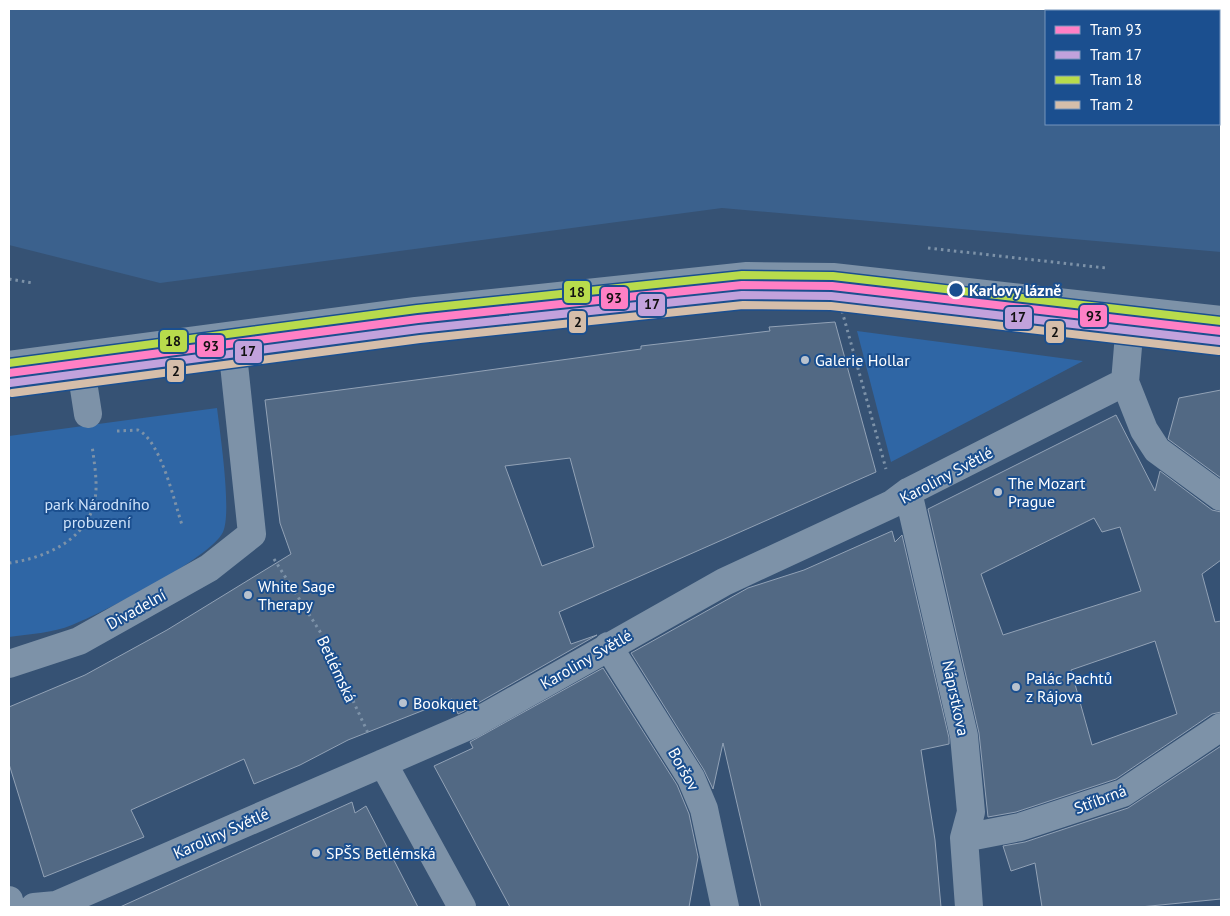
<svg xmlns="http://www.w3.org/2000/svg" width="1230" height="916" font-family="'PT Sans',sans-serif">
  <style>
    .green { fill: #2f66a5 }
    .water { fill: #3b618d; fill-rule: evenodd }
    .building { fill: #526984; stroke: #92a2b6; fill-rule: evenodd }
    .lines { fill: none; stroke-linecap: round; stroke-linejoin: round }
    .path { stroke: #7d92a8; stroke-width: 3; stroke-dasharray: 2.5 4; stroke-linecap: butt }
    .minor { stroke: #7d92a8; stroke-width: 28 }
    .tram-1-casing { stroke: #1b4f8f; stroke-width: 11 }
    .tram-2-casing { stroke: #1b4f8f; stroke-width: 11 }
    .tram-3-casing { stroke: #1b4f8f; stroke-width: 11 }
    .tram-4-casing { stroke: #1b4f8f; stroke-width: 11 }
    .tram-1 { stroke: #ff80c5; stroke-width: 8 }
    .tram-2 { stroke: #c2a2dc; stroke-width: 8 }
    .tram-3 { stroke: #b8db4c; stroke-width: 8 }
    .tram-4 { stroke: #d5beaa; stroke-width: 8 }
    .stop-dot { fill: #1b4f8f; stroke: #fff; stroke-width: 2.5 }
    .poi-dot { fill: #b9c2ce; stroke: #1b4f8f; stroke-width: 2 }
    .labels { text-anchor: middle; stroke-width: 4; stroke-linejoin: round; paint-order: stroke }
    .stop-label { font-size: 16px; font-weight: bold; fill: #fff; stroke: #1b4f8f; text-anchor: start }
    .poi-label { font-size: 16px; fill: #fff; stroke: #1b4f8f; text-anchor: start }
    .street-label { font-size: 16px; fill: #fff; stroke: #1b4f8f }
    .park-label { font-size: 16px; fill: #cfe3fa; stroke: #1b4f8f }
    .line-badge { stroke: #1b4f8f; stroke-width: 2 }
    .pale-badge-label { font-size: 14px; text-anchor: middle; font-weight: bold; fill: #111 }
  </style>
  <rect width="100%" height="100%" fill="#365274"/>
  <path class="green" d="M857,331L1083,361L891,462Z
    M217,408C220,432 232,513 223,532C211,558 102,613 72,625C53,633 29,634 9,637V436Z"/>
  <path class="water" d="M9,9H1221V252L722,208L160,283L9,245ZM1046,11H1219V124H1046Z"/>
  <path class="building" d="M835,322L876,472L559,612L571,644L597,635L464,711L458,714L452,699L348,740L300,765L254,784L244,759L131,810L144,837L44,877L9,764V707L85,675L167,630L291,554L280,523L265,400L453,375L641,349V346L770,331L769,327ZM570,458L594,547L542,566L505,466Z
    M1221,390V478L1168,439L1179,398Z
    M1116,415L1155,491L1160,471L1212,510L1221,512V560L1202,574L1215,622L1221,621V712L1212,714L1116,779L1016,812L988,817L979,733L928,509ZM1094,518L1102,532L1120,527L1141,591L1003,635L981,574ZM1155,641L1177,714L1092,745L1071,670Z
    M892,531L895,542L902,535L949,738V744L921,750L935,840L941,907H761L723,743L713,789L704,770L631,653L748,588L804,570Z
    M603,668L677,785L689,814L698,857L689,907H510L434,766L473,748L470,742Z
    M1221,746V899L1140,907H1042L1035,863L1011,871L1003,846L1025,842L1128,808Z
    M352,802L355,813L366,806L418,907H120Z"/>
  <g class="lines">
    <path class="path" d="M928,248L1106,268
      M9,279L33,283
      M842,311L886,469
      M117,431L138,430C161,441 174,501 182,525
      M274,559L324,638L368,733
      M9,563C45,558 88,540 95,499C98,482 94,462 92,445"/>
    <path class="minor" d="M1131,311L1125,382L1144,430L1157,450L1221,497
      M79,356L88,414
      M9,365L416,311L747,276L833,277L1221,320
      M908,492L964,736L971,812L964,838L969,907
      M608,646L691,778L704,809L725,907
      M9,664L79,641L209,568L252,534L231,336
      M383,763L462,907
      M964,838L1020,827L1123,793L1221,727
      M9,900L11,907
      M34,907L56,905L471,725L724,582L892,504L908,492L1125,382"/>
    <defs>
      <path id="tram-1" d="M9,373L418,319L742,285L832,286L1221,331"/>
      <path id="tram-2" d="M10,383L419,329L742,295L831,296L1220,341"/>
      <path id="tram-3" d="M9,363L417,309L742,275L833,276L1221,321"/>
      <path id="tram-4" d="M12,393L420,339L743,305L831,306L1219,351"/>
    </defs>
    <use href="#tram-1" class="tram-1-casing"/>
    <use href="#tram-2" class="tram-2-casing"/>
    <use href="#tram-3" class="tram-3-casing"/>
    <use href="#tram-4" class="tram-4-casing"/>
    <use href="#tram-1" class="tram-1"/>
    <use href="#tram-2" class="tram-2"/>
    <use href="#tram-3" class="tram-3"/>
    <use href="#tram-4" class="tram-4"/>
  </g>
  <circle class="stop-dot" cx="956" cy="290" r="8"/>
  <g class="poi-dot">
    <circle cx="805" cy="360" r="5"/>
    <circle cx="998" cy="492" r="5"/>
    <circle cx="248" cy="595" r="5"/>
    <circle cx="1016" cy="687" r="5"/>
    <circle cx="403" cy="703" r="5"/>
    <circle cx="316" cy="853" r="5"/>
  </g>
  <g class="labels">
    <g class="stop-label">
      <text x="969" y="296">Karlovy lázně</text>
    </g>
    <g class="poi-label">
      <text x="815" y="366">Galerie Hollar</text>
      <text x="1008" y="489">The Mozart<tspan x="1008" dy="18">Prague</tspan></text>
      <text x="258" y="592">White Sage<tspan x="258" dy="18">Therapy</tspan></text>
      <text x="1026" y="684">Palác Pachtů<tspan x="1026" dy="18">z Rájova</tspan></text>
      <text x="413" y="709">Bookquet</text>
      <text x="326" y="859">SPŠS Betlémská</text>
    </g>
    <g class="street-label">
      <text transform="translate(946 475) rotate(-28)" y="6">Karoliny Světlé</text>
      <text transform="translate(136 609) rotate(-29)" y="6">Divadelní</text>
      <text transform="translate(586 659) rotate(-30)" y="6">Karoliny Světlé</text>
      <text transform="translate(337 669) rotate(65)" y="6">Betlémská</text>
      <text transform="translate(956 698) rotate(78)" y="6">Náprstkova</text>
      <text transform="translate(684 769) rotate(61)" y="6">Boršov</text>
      <text transform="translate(1100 799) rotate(-21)" y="6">Stříbrná</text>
      <text transform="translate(221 833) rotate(-24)" y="6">Karoliny Světlé</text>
    </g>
    <g class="park-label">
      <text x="97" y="510">park Národního<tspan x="97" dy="18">probuzení</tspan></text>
    </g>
  </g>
  <g class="line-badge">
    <rect x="563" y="280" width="28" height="24" rx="5" fill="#b8db4c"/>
    <rect x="600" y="286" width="29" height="24" rx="5" fill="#ff80c5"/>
    <rect x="637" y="293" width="29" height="24" rx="5" fill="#c2a2dc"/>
    <rect x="1079" y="304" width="29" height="24" rx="5" fill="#ff80c5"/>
    <rect x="1004" y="306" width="29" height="24" rx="5" fill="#c2a2dc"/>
    <rect x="568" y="310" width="19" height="24" rx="5" fill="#d5beaa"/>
    <rect x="1045" y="320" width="20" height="24" rx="5" fill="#d5beaa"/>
    <rect x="159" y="329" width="29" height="24" rx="5" fill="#b8db4c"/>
    <rect x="196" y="334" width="29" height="24" rx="5" fill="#ff80c5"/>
    <rect x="234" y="340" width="29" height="24" rx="5" fill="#c2a2dc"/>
    <rect x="166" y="359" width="19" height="24" rx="5" fill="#d5beaa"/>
  </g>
  <g class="pale-badge-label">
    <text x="577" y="297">18</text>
    <text x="614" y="303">93</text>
    <text x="652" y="309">17</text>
    <text x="1094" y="321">93</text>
    <text x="1018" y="322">17</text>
    <text x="578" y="327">2</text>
    <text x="1055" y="337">2</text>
    <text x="173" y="346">18</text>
    <text x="211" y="351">93</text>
    <text x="248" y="356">17</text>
    <text x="176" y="376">2</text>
  </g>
  <rect width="1230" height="916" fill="none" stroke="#ffffff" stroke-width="20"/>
  <rect x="1045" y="10" width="175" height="115" fill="#1b4f8f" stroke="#7695bc"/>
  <rect x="1055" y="26" width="25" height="8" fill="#ff80c5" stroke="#7695bc"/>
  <text x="1090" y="35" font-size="15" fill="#ffffff">Tram 93</text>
  <rect x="1055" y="51" width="25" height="8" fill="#c2a2dc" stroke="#7695bc"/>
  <text x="1090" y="60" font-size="15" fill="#ffffff">Tram 17</text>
  <rect x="1055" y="76" width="25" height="8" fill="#b8db4c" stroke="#7695bc"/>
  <text x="1090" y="85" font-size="15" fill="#ffffff">Tram 18</text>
  <rect x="1055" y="101" width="25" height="8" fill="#d5beaa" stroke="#7695bc"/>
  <text x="1090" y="110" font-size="15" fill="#ffffff">Tram 2</text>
</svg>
